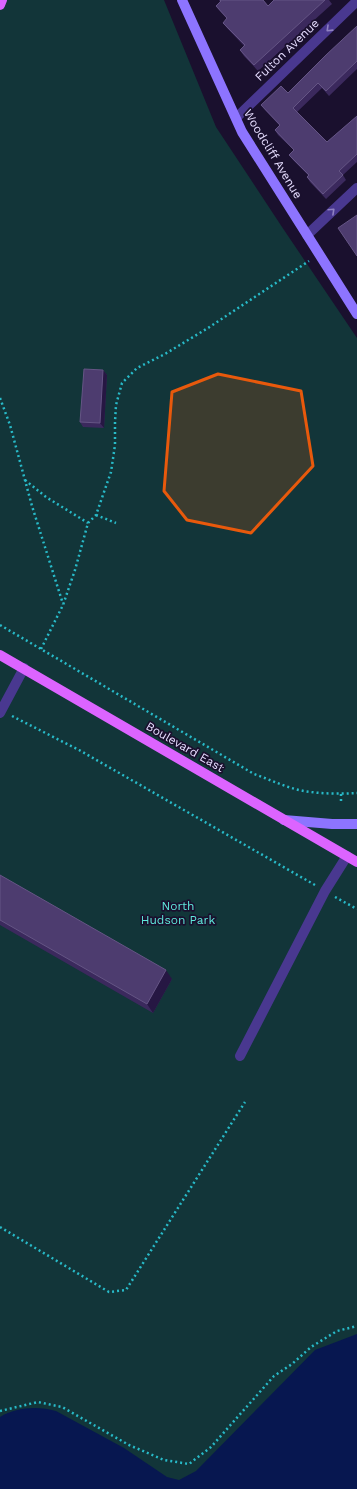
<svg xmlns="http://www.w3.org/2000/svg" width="357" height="1489" font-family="'Work Sans',sans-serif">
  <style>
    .green { fill: #123539 }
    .water { fill: #071750 }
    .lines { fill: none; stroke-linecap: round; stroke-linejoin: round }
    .path { stroke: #28bac8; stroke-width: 2.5; stroke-dasharray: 2 3; stroke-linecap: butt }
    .service { stroke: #493890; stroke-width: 10 }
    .minor { stroke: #493890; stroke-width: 10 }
    .secondary { stroke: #8d74ff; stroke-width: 10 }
    .primary { stroke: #dc64ff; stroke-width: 10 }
    .wall { fill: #3b295d }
    .shaded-wall { fill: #261743 }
    .building { fill: #4d3c6f; stroke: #655585 }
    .oneway { stroke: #9082c2 }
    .marked { fill: #e8590c; fill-opacity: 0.2; stroke: #e8590c; stroke-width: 3; stroke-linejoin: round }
    .labels { text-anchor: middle; stroke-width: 3.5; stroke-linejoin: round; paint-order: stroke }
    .street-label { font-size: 12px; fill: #e6ddff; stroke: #1a102e }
    .park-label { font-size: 12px; fill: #5fe9db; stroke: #1a102e }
  </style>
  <rect width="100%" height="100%" fill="#1a102e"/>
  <path class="green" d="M0,0H164L216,127L282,227L357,338V1489H0Z"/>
  <path class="water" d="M357,1334V1489H0V1417C16,1407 38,1406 56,1411L124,1448L167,1477L179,1480L196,1471L315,1350Z"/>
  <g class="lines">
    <path class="path" d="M0,398L10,425L32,506L63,604
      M25,480L46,497L88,523
      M96,515L116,523
      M0,625L254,774C271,780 287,788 304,791C321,794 340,794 357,793
      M41,649L63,605L75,570L88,523L96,515L111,472L115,445V422L116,405L122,383L137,368L165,354L208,328L309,261
      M12,716L79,750L315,885
      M341,794V804
      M335,897L357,909
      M0,1227L109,1292L126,1290L245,1102
      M0,1411L38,1402L62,1407L129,1445L164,1460L189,1464L211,1447L274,1376L292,1364L311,1347L337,1331L357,1326"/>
    <path class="service" d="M0,713L24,668
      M240,1056L325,891L347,856"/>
    <path class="minor" d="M236,118L357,1
      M307,235L357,188"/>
    <path class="secondary" d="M182,0L242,132L357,314
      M284,820L332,824H357"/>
    <path class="primary" d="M0,5L2,0
      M0,655L357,862"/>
  </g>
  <path class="wall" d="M219,0H263L268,6L274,0H329L332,4L258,71L244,56L240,50L244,46L227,28L223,23L227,19L220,11L216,6L220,2Z
    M357,26V69L329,96L322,88L297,112L327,142L357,116V162L343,175L346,180L326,199L310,182L307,177L308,175L293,160L289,155L294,150L278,135L275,130L280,126L265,110L261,105L288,93Z
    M103,370L107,375L104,428L83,427L80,422Z
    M0,875L172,979L153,1013L0,925Z"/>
  <path class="shaded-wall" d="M103,370L107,375L104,428L100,423Z
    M166,970L172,979L153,1013L147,1004Z"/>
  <path class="building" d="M220,0H263L268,6L274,0H325L254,65L240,50L245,45L223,23L227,18L216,6L221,1Z
    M357,26V61L326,91L318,83L293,108L327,142L357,116V154L339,171L343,175L323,194L307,177L309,175L289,155L294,150L275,130L280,125L261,105L281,86L288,93L326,55Z
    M357,215V256L338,228Z
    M84,369L103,370L100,423L80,422Z
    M0,875L166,970L147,1004L0,920Z"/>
  <defs><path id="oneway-chevron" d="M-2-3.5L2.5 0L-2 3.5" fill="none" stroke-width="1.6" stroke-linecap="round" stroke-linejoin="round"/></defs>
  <g class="oneway">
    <use href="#oneway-chevron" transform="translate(329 29) rotate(136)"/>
    <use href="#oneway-chevron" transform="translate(332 211) rotate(-43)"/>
  </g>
  <path class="marked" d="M218,374L301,391L313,466L251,533L187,520L164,491L172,392Z"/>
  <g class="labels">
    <g class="street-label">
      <text transform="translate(287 50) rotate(-44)" y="4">Fulton Avenue</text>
      <text transform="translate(273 154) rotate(59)" y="4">Woodcliff Avenue</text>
      <text transform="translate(185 747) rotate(30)" y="4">Boulevard East</text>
    </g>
    <g class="park-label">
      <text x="178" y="910">North<tspan x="178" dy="14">Hudson Park</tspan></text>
    </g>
  </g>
</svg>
